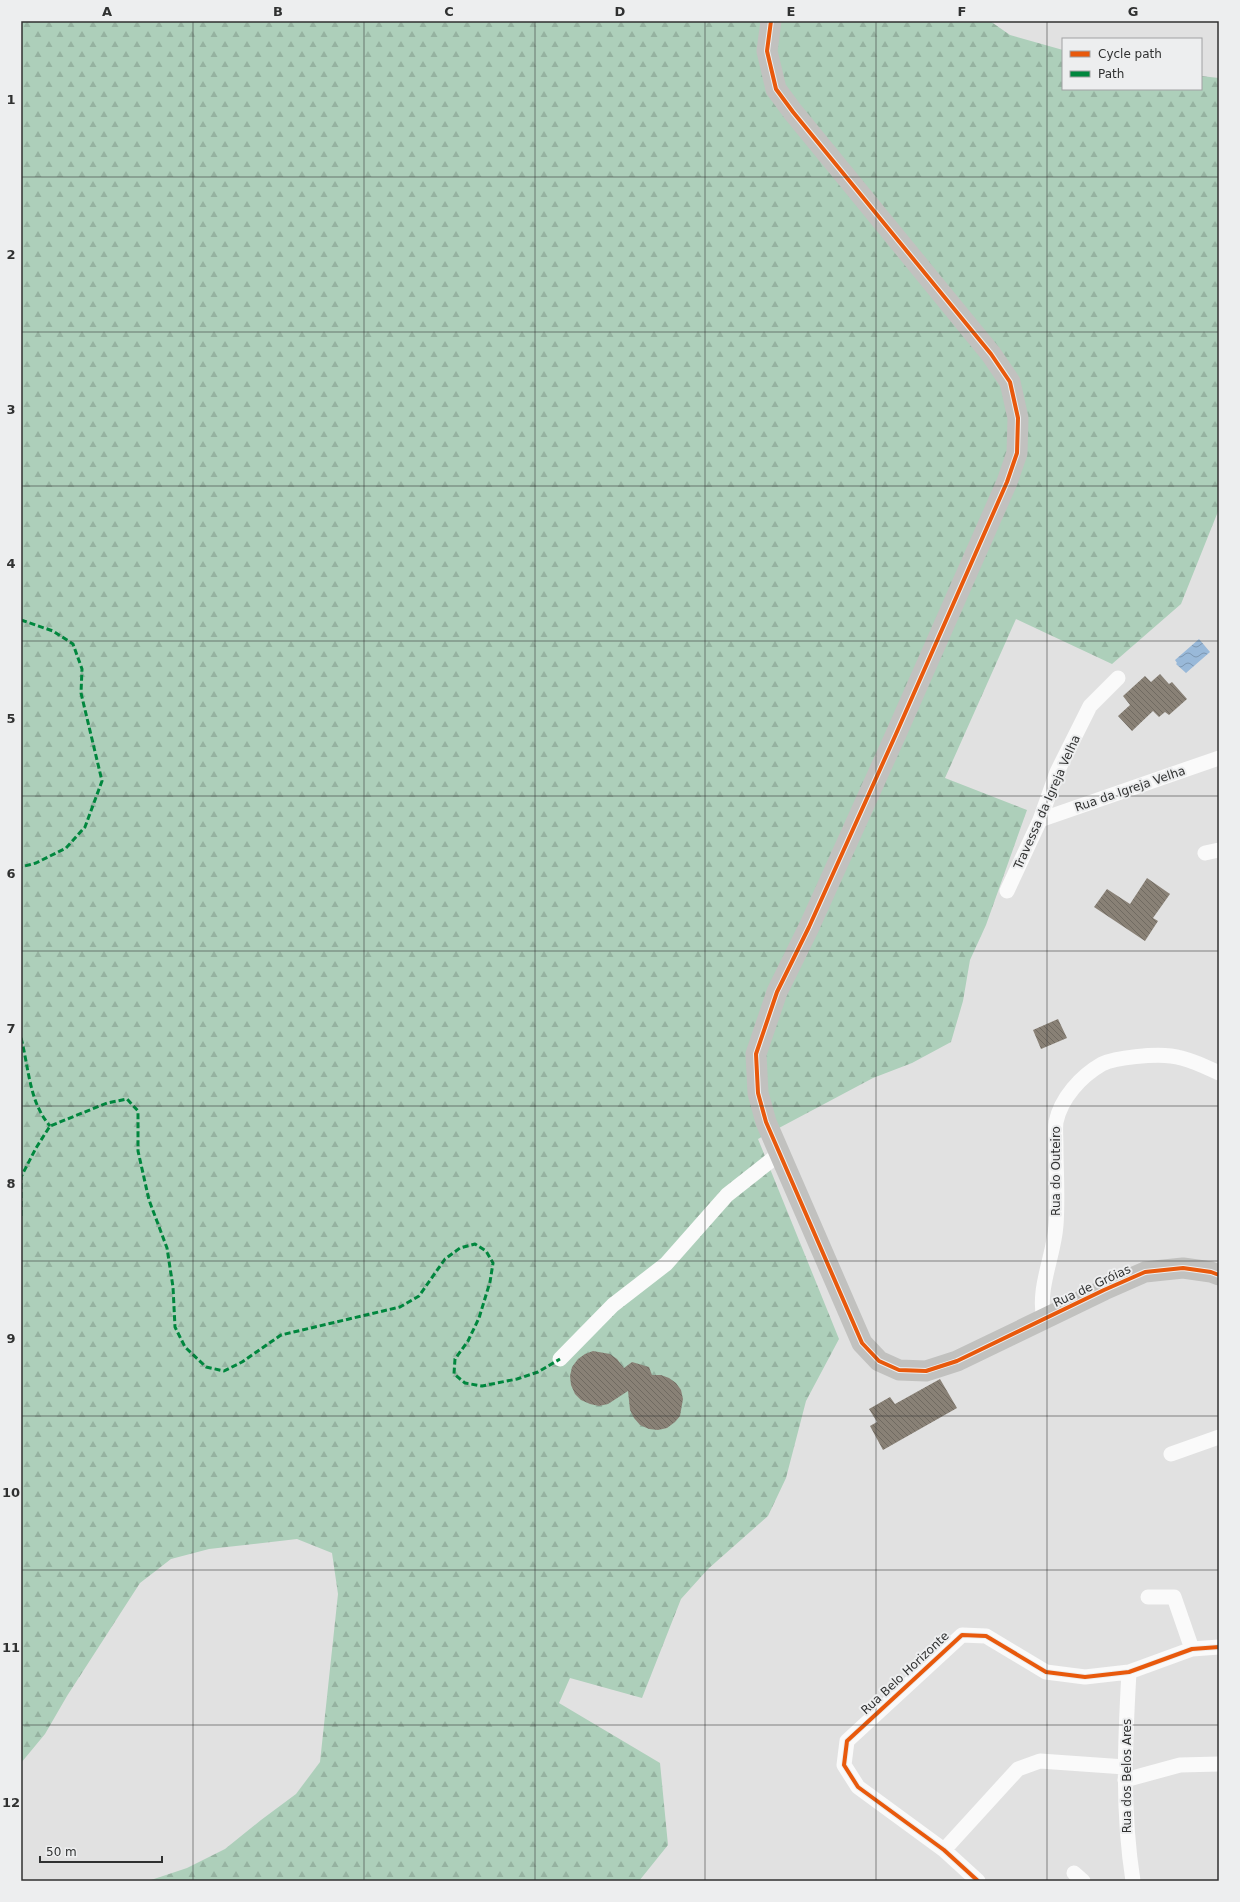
<svg xmlns="http://www.w3.org/2000/svg" width="1240" height="1902" font-family="'DejaVu Sans',sans-serif">
  <style>
    .forest { fill: url(#forest-firs) }
    .water { fill: url(#water-waves) }
    .building { fill: url(#building-back-hatch) }
    .lines { fill: none; stroke-linecap: round; stroke-linejoin: round }
    .street { stroke: #fafafa; stroke-width: 15 }
    .secondary { stroke: #c1c1bf; stroke-width: 21 }
    .quiet { stroke: #00873e; stroke-width: 3; stroke-dasharray: 6 3; stroke-linecap: butt }
    .cycleway-casing { stroke: #edeeef; stroke-width: 6 }
    .cycleway { stroke: #e8590c; stroke-width: 4 }
    .grid { fill: none; stroke: #303131; stroke-width: 1; stroke-opacity: 0.55 }
    .labels { text-anchor: middle; stroke-width: 4; stroke-linejoin: round; paint-order: stroke }
    .street-label { font-size: 12px; fill: #303131; stroke: #edeeef }
    .neatline { fill: none; stroke: #303131; stroke-width: 1.5 }
    .grid-label { font-size: 13px; text-anchor: middle; font-weight: bold; fill: #303131 }
  </style>
  <defs>
    <pattern id="forest-firs" width="22" height="20" patternUnits="userSpaceOnUse"><rect width="22" height="20" fill="#adcfba"/><path d="M5 1l3.5 6h-7zM16 11l3.5 6h-7z" fill="#95b2a0"/></pattern>
    <pattern id="water-waves" width="16" height="10" patternUnits="userSpaceOnUse"><rect width="16" height="10" fill="#99b9d9"/><path d="M0 5q4-4 8 0t8 0" fill="none" stroke="#7d97b1"/></pattern>
    <pattern id="building-back-hatch" width="6" height="6" patternUnits="userSpaceOnUse"><rect width="6" height="6" fill="#898176"/><path d="M-1 5l2 2M0 0l6 6M5-1l2 2" fill="none" stroke="#706a61"/></pattern>
  </defs>
  <rect width="100%" height="100%" fill="#e1e1e1"/>
  <path class="forest" d="M21,21H990L1010,35L1063,50V89H1201V76L1219,78V509L1181,604L1112,664L1016,619L945,778L1027,810L986,925L970,960L963,1001L951,1042L912,1063L873,1078L758,1139L839,1339L806,1401L786,1478L768,1516L708,1569L681,1599L642,1698L570,1678L559,1703L660,1763L668,1845L639,1881H148L187,1868L225,1849L261,1820L296,1794L320,1762L338,1594L332,1553L297,1539L209,1549L171,1559L140,1583L67,1696L45,1734L21,1763Z"/>
  <path class="water" d="M1199,639L1210,652L1186,673L1176,664L1177,663L1175,660Z"/>
  <path class="building" d="M1160,674L1169,684L1172,682L1187,699L1169,715L1165,712L1159,717L1153,711L1132,731L1118,716L1130,705L1123,696L1145,676L1151,682Z
    M1147,878L1170,894L1153,918L1158,921L1145,941L1094,907L1107,889L1130,904Z
    M1058,1019L1067,1038L1041,1049L1033,1030Z
    M593,1351L610,1354L617,1359L624,1368L632,1362L649,1367L652,1375H661L669,1378L676,1383L681,1390L683,1399L680,1416L675,1422L667,1428L658,1430L649,1429L640,1425L634,1418L630,1410L628,1391L608,1404L599,1406L590,1404L581,1400L575,1394L571,1385L570,1376L572,1367L578,1359L585,1354Z
    M940,1379L957,1408L883,1450L870,1426L877,1422L869,1409L890,1397L895,1404Z"/>
  <g class="lines">
    <path class="street" d="M1040,820L1219,758
      M1205,853L1219,850
      M1007,891L1040,820L1057,772L1090,706L1118,678
      M1044,1319C1037,1288 1054,1256 1056,1225C1058,1198 1056,1172 1056,1146C1056,1138 1055,1129 1056,1122C1061,1098 1081,1076 1102,1064C1117,1057 1154,1054 1171,1056C1187,1058 1204,1066 1219,1073
      M560,1359L613,1305L666,1264L727,1195L779,1154
      M1171,1454L1219,1437
      M1148,1597H1174L1192,1649
      M1129,1672C1125,1742 1122,1811 1133,1881
      M1125,1780L1180,1765L1219,1764
      M944,1850L1018,1769L1040,1761L1125,1767
      M1074,1873L1083,1881
      M978,1881L944,1850L858,1787L844,1765L847,1741L962,1635L986,1636L1046,1672L1085,1677L1129,1672L1192,1649L1219,1647"/>
    <path class="secondary" d="M771,21L767,51L776,89L793,112L991,354L1010,382L1018,418L1017,453L1007,482L896,734L809,927L777,992L756,1054L758,1093L766,1122L862,1343L879,1361L899,1370L926,1371L957,1361L1104,1290L1145,1272L1183,1268L1211,1272L1219,1275"/>
    <path class="quiet" d="M21,620L53,631L73,644L82,669L81,693L102,781L85,827L66,848L36,863L21,867
      M21,1038C29,1068 29,1102 50,1126
      M21,1216V1177L36,1148L50,1126L107,1103L127,1099L138,1111V1151L149,1200L167,1248L173,1287L175,1327L185,1347L206,1367L224,1371L242,1362L281,1335L400,1307L419,1296L445,1259L460,1248L475,1244L486,1251L493,1263L490,1282L479,1318L468,1341L455,1359L454,1374L465,1383L482,1386L517,1379L538,1372L560,1359"/>
    <defs>
      <path id="cycleway" d="M771,21L767,51L776,89L793,112L991,354L1010,382L1018,418L1017,453L1007,482L896,734L809,927L777,992L756,1054L758,1093L766,1122L862,1343L879,1361L899,1370L926,1371L957,1361L1104,1290L1145,1272L1183,1268L1211,1272L1219,1275
        M978,1881L944,1850L858,1787L844,1765L847,1741L962,1635L986,1636L1046,1672L1085,1677L1129,1672L1192,1649L1219,1647"/>
    </defs>
    <use href="#cycleway" class="cycleway-casing"/>
    <use href="#cycleway" class="cycleway"/>
  </g>
  <path class="grid" d="M193,21V1881M364,21V1881M535,21V1881M705,21V1881M876,21V1881M1047,21V1881M21,177H1219M21,332H1219M21,486H1219M21,641H1219M21,796H1219M21,951H1219M21,1106H1219M21,1261H1219M21,1416H1219M21,1570H1219M21,1725H1219"/>
  <g class="labels">
    <g class="street-label">
      <text transform="translate(1130 789) rotate(-19)" y="4">Rua da Igreja Velha</text>
      <text transform="translate(1047 802) rotate(-66)" y="4">Travessa da Igreja Velha</text>
      <text transform="translate(1056 1171) rotate(-90)" y="4">Rua do Outeiro</text>
      <text transform="translate(1092 1286) rotate(-25)" y="4">Rua de Gróias</text>
      <text transform="translate(905 1673) rotate(-43)" y="4">Rua Belo Horizonte</text>
      <text transform="translate(1127 1776) rotate(-90)" y="4">Rua dos Belos Ares</text>
    </g>
  </g>
  <rect width="1240" height="1902" fill="none" stroke="#edeeef" stroke-width="44"/>
  <rect x="1062" y="38" width="140" height="52" fill="#edeeef" stroke="#a1a2a3"/>
  <rect x="1070" y="51" width="20" height="6" fill="#e8590c" stroke="#a1a2a3"/>
  <text x="1098" y="58" font-size="12" fill="#303131">Cycle path</text>
  <rect x="1070" y="71" width="20" height="6" fill="#00873e" stroke="#a1a2a3"/>
  <text x="1098" y="78" font-size="12" fill="#303131">Path</text>
  <path d="M40 1856v6h122v-6" fill="none" stroke="#303131" stroke-width="2"/>
  <text x="46" y="1856" font-size="12" fill="#303131" stroke="#edeeef" stroke-width="3" paint-order="stroke">50 m</text>
  <rect x="22" y="22" width="1196" height="1858" class="neatline"/>
  <g class="grid-label">
    <text x="107" y="16">A</text>
    <text x="278" y="16">B</text>
    <text x="449" y="16">C</text>
    <text x="620" y="16">D</text>
    <text x="791" y="16">E</text>
    <text x="962" y="16">F</text>
    <text x="1133" y="16">G</text>
    <text x="11" y="104">1</text>
    <text x="11" y="259">2</text>
    <text x="11" y="414">3</text>
    <text x="11" y="568">4</text>
    <text x="11" y="723">5</text>
    <text x="11" y="878">6</text>
    <text x="11" y="1033">7</text>
    <text x="11" y="1188">8</text>
    <text x="11" y="1343">9</text>
    <text x="11" y="1497">10</text>
    <text x="11" y="1652">11</text>
    <text x="11" y="1807">12</text>
  </g>
</svg>
